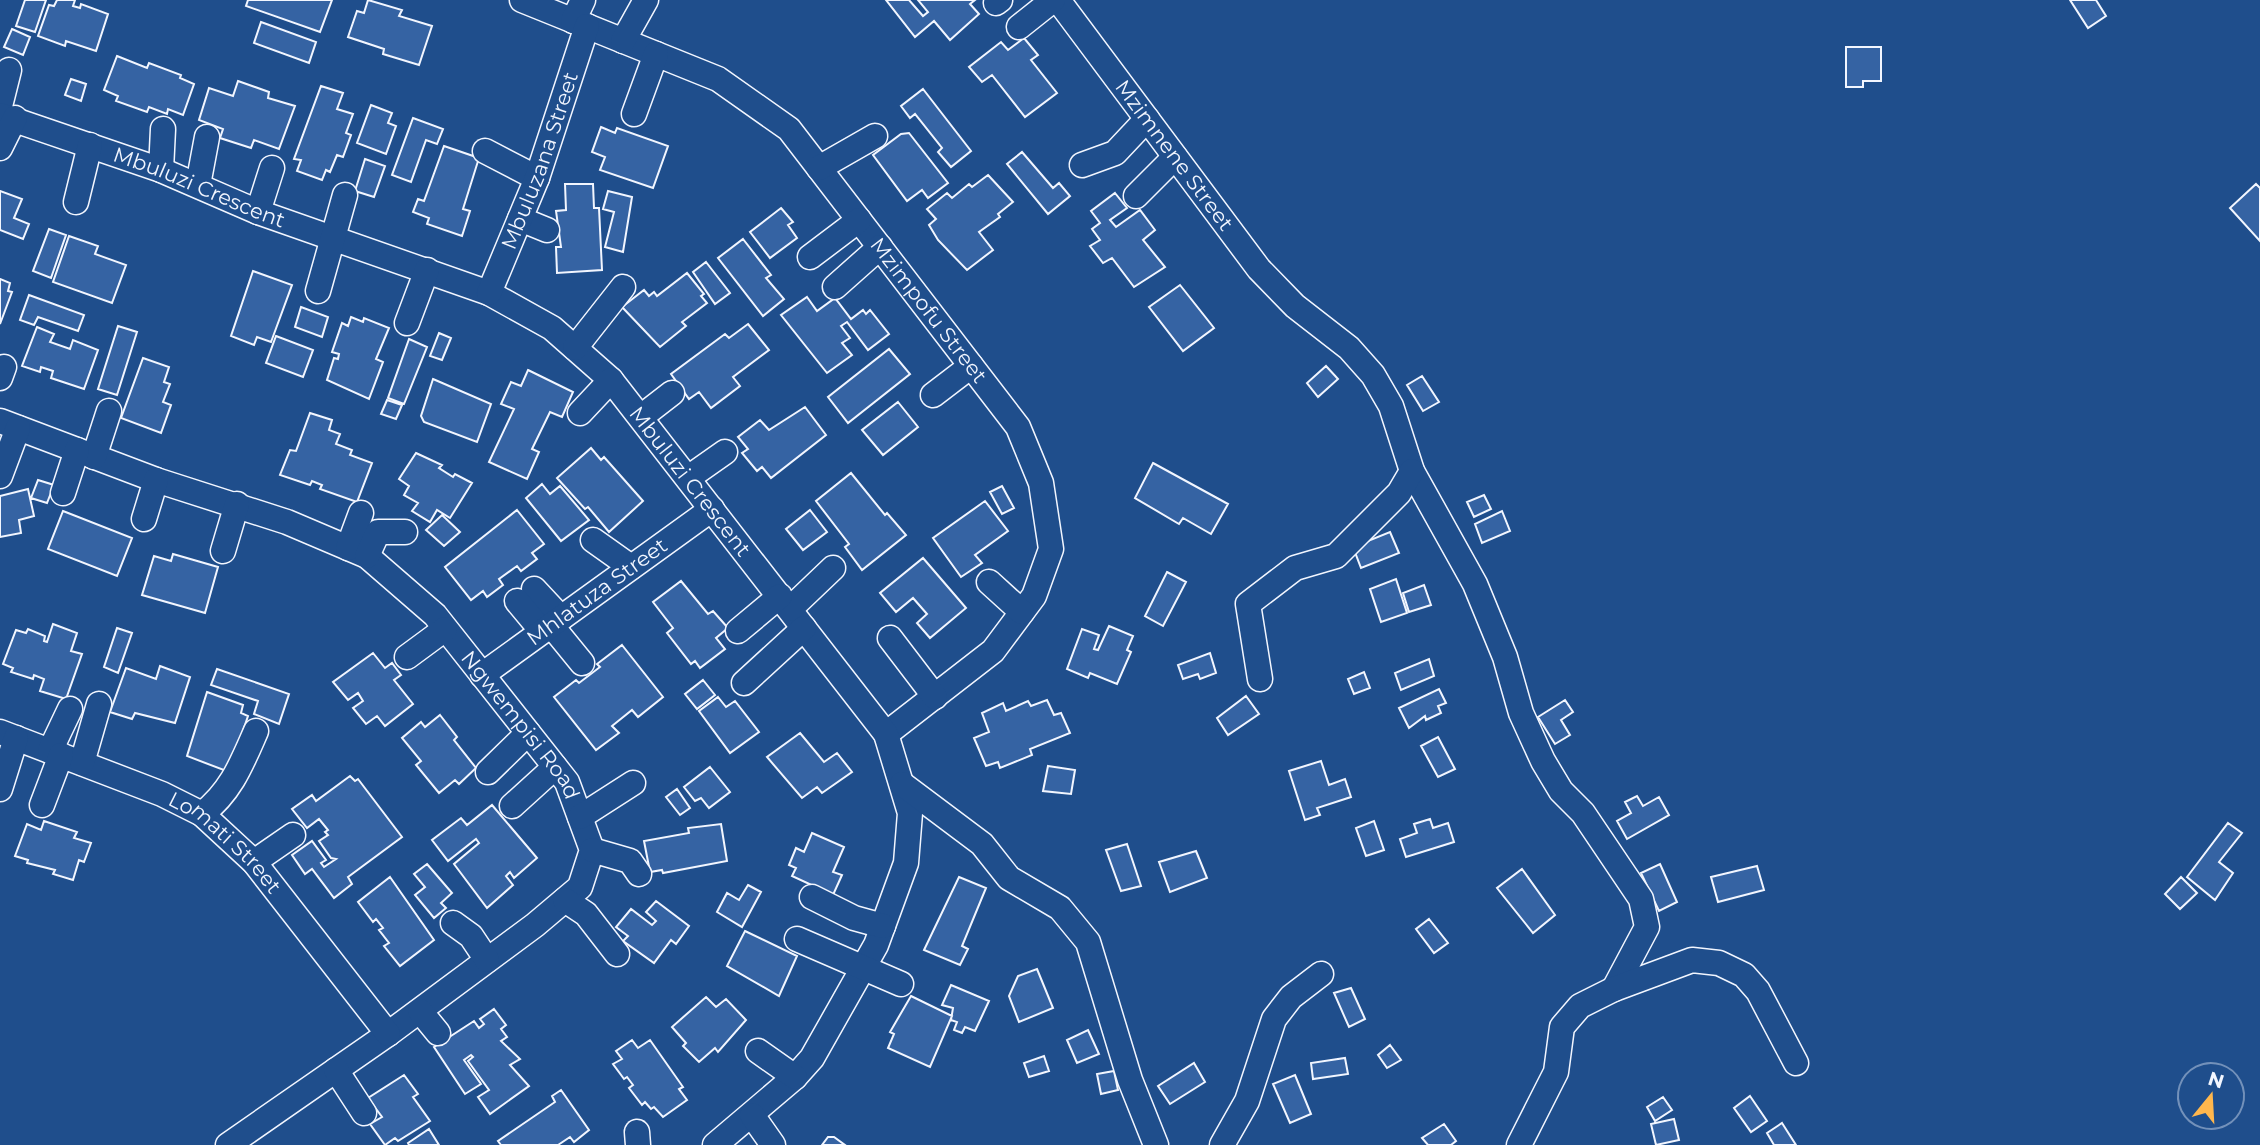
<svg xmlns="http://www.w3.org/2000/svg" width="2260" height="1145" font-family="Montserrat,sans-serif">
  <style>
    .building { fill: #3563a3; stroke: #f2f6ff; stroke-width: 2 }
    .lines { fill: none; stroke-linecap: round; stroke-linejoin: round }
    .street-casing { stroke: #f2f6ff; stroke-width: 27 }
    .street { stroke: #1f4e8c; stroke-width: 24 }
    .labels { text-anchor: middle; stroke-width: 5; stroke-linejoin: round; paint-order: stroke }
    .street-label { font-size: 21px; fill: #f2f6ff; stroke: #1f4e8c }
  </style>
  <rect width="100%" height="100%" fill="#1f4e8c"/>
  <path class="building" d="M25,0H46L35,32L16,26Z
    M57,0H75L73,6L80,8L81,4L108,14L96,51L66,41L65,46L38,36L49,5L54,6Z
    M248,0H332L320,32L246,6Z
    M368,0L402,10L399,16L432,26L419,65L383,54L384,49L348,37L357,11L364,13Z
    M886,0H909L923,16L928,12L918,0H975L970,4L979,14L950,40L934,21L915,37Z
    M2070,0H2096L2106,16L2088,28Z
    M261,22L316,42L309,63L254,43Z
    M12,29L30,37L23,55L4,47Z
    M1024,38L1038,55L1031,60L1057,93L1025,117L992,75L982,82L969,67L1001,42L1008,50Z
    M1846,47H1881V81H1863V87H1846Z
    M117,56L147,68L149,63L181,75L180,78L194,84L183,115L168,109L167,114L149,107L147,112L116,101L118,96L104,90Z
    M71,79L86,84L81,101L65,95Z
    M238,81L269,92L268,98L295,106L279,149L254,140L251,148L220,138L223,129L199,120L209,88L233,96Z
    M321,86L343,93L337,109L353,114L346,133L351,135L343,157L337,155L330,172L326,170L322,180L297,171L301,160L294,159Z
    M923,89L971,151L951,167L938,152L942,148L915,114L910,118L901,106Z
    M371,105L392,113L388,123L396,126L386,154L357,143Z
    M413,118L443,129L437,144L426,140L411,182L392,175Z
    M601,127L615,133L617,128L668,146L653,188L600,170L605,157L592,152Z
    M909,133L948,183L928,198L922,190L907,201L873,155L901,134Z
    M444,146L479,158L463,209L470,211L462,236L427,224L429,218L413,212L418,199L424,201Z
    M1022,152L1053,188L1059,183L1070,196L1048,214L1007,164Z
    M365,159L385,166L374,197L355,191Z
    M988,175L1013,202L998,214L1000,217L979,232L993,250L967,270L938,240L929,225L936,219L927,209L947,193L952,198L969,184L972,187Z
    M565,184H593L594,208H599L602,270L557,273L556,247H561L556,211L566,210Z
    M2256,184L2260,188V241L2230,208Z
    M0,191L22,199L14,218L29,224L23,239L0,230Z
    M608,191L632,197L623,252L605,247L614,212L603,209Z
    M1115,193L1127,208L1110,220L1116,227L1140,210L1155,230L1143,240L1165,267L1134,287L1112,258L1103,263L1090,246L1100,240L1092,229L1100,223L1091,211Z
    M781,208L793,222L788,225L797,238L770,258L750,232Z
    M49,229L66,235L51,278L33,271Z
    M69,236L98,246L95,254L126,265L112,303L53,282Z
    M743,239L771,275L766,278L784,299L763,316L718,258Z
    M706,262L730,293L715,304L693,272Z
    M253,271L292,285L271,342L257,337L254,345L231,336Z
    M687,273L704,294L701,296L707,303L682,322L686,326L660,347L622,307L644,290L649,296L654,292L657,296Z
    M0,279L10,283L8,291L12,292L0,324Z
    M1180,285L1214,328L1183,351L1149,307Z
    M29,295L84,315L78,331L38,317L34,325L20,320Z
    M807,297L817,311L835,298L851,319L863,310L866,314L870,310L889,334L868,350L847,322L841,326L850,338L842,343L852,355L827,373L781,315Z
    M301,307L328,317L322,337L295,327Z
    M351,317L363,322L364,318L389,328L376,359L383,362L369,399L327,380L334,358L338,359L339,354L332,352L342,323L348,326Z
    M748,324L769,350L733,377L740,386L711,408L699,392L689,399L671,374L725,334L729,338Z
    M118,326L137,332L117,395L98,389Z
    M37,327L54,334L50,342L70,349L73,340L98,350L84,389L51,378L53,371L41,367L40,372L22,366Z
    M439,333L451,338L442,360L430,356Z
    M276,336L313,350L303,377L266,363Z
    M409,339L427,347L404,404L388,398Z
    M889,349L910,374L848,423L828,397Z
    M143,358L169,367L164,382L170,384L163,402L171,405L161,433L121,418Z
    M1326,366L1338,379L1318,397L1307,383Z
    M528,370L573,392L562,417L550,412L532,449L539,452L527,479L489,462L514,409L501,404L511,382L521,386Z
    M1422,376L1439,402L1423,411L1407,385Z
    M433,379L491,404L477,442L424,422L421,416Z
    M387,400L402,405L396,419L381,414Z
    M898,402L918,427L883,455L862,430Z
    M805,407L826,435L771,478L762,467L757,471L742,453L748,449L738,437L760,420L769,430Z
    M310,413L332,420L329,430L340,434L336,444L352,450L350,455L372,463L357,502L320,489L322,485L312,481L310,485L280,475L290,450L296,451Z
    M591,448L601,460L604,457L643,501L609,532L588,507L585,509L557,478Z
    M416,453L442,465L439,468L453,477L455,474L472,483L450,518L437,510L430,522L412,511L418,503L404,495L409,486L399,479Z
    M1153,463L1228,504L1211,534L1183,518L1179,524L1135,498Z
    M851,473L885,515L887,513L906,535L862,570L845,547L849,544L816,501Z
    M38,480L54,485L47,503L31,498Z
    M542,484L550,494L560,486L589,520L561,541L526,498Z
    M1002,486L1014,508L1002,514L990,492Z
    M28,489L34,516L19,520L21,533L0,537V496Z
    M1484,495L1491,509L1474,517L1467,502Z
    M985,501L1008,531L975,555L982,563L961,577L933,538Z
    M517,510L544,544L532,553L537,559L521,571L517,566L499,579L503,585L487,597L483,591L471,600L445,567Z
    M810,510L827,532L803,550L786,529Z
    M63,511L132,538L117,576L48,549Z
    M1502,511L1510,531L1482,543L1475,524Z
    M442,515L460,532L444,546L426,530Z
    M1390,532L1399,553L1361,568L1353,547Z
    M173,554L218,567L205,613L142,595L154,556L171,561Z
    M923,558L966,608L930,638L917,623L927,614L913,598L896,612L880,593Z
    M1167,572L1186,582L1163,626L1145,616Z
    M1396,579L1407,613L1381,622L1370,589Z
    M681,581L708,614L713,611L728,628L716,638L725,649L700,668L695,661L691,664L667,633L673,628L653,602Z
    M1424,585L1431,605L1409,612L1403,593Z
    M53,624L77,633L71,651L82,654L66,699L40,691L44,679L34,675L33,679L11,672L13,668L3,664L16,630L26,633L28,629L45,636L44,641L47,642Z
    M1109,626L1133,636L1127,650L1131,652L1117,684L1090,673L1088,678L1067,669L1082,629L1099,635L1094,649L1098,650Z
    M117,628L132,633L118,673L104,667Z
    M622,645L663,697L638,717L632,710L612,726L619,733L596,750L554,697L576,680L579,683L600,667L597,664Z
    M373,653L385,668L392,663L401,675L394,680L413,704L385,726L377,716L366,724L353,708L363,701L358,693L348,700L333,682Z
    M1210,653L1216,673L1200,679L1198,674L1183,679L1178,665Z
    M1429,659L1434,676L1401,690L1395,673Z
    M160,666L190,677L175,723L135,713L132,719L110,712L126,668L156,679Z
    M217,669L289,694L279,724L254,714L258,701L211,685Z
    M1364,672L1370,688L1354,694L1348,679Z
    M703,680L715,695L697,709L685,694Z
    M1439,689L1446,703L1438,706L1441,713L1426,720L1425,716L1409,728L1399,708Z
    M207,692L243,705L241,713L248,716L229,772L187,756Z
    M1246,696L1259,714L1228,735L1217,718Z
    M718,697L726,707L735,701L759,732L730,753L699,711Z
    M1047,700L1054,715L1061,713L1070,733L1030,749L1032,755L1000,768L998,762L986,766L974,738L989,732L982,713L1003,703L1006,711L1028,701L1031,706Z
    M1565,700L1573,712L1561,720L1570,735L1555,744L1538,717Z
    M440,715L457,737L454,740L476,768L459,784L455,780L439,793L416,765L421,761L402,738L421,722L425,727Z
    M800,733L824,762L837,753L852,772L822,793L817,787L802,798L767,757Z
    M1438,737L1455,769L1438,777L1421,746Z
    M1321,761L1329,785L1345,779L1351,797L1317,808L1320,815L1305,820L1289,771Z
    M1048,766L1075,770L1071,794L1043,791Z
    M710,767L730,792L709,808L701,798L695,801L684,787Z
    M350,776L355,781L358,779L402,837L348,877L352,884L334,898L312,869L305,874L292,855L312,841L326,860L321,863L324,867L336,859L331,858L319,841L328,835L325,832L328,830L319,819L307,828L292,809L312,795L316,801Z
    M677,789L690,808L680,815L666,797Z
    M1637,796L1643,806L1659,797L1669,815L1627,839L1617,821L1631,813L1625,802Z
    M492,805L537,858L514,878L510,872L506,876L513,885L487,908L454,864L479,843L476,839L448,861L432,840L461,818L467,825Z
    M1430,819L1433,828L1448,823L1454,842L1406,857L1400,839L1417,833L1414,824Z
    M44,821L77,832L74,838L91,843L84,862L79,860L73,880L53,874L55,870L27,863L28,860L15,856L27,824L41,830Z
    M1374,821L1384,850L1366,856L1356,828Z
    M2228,823L2242,833L2219,862L2233,873L2215,900L2187,877Z
    M721,824L727,861L663,873L662,870L650,872L644,841L689,833L688,828Z
    M812,833L844,847L833,872L842,875L833,895L792,876L796,868L789,865L796,848L804,852Z
    M1127,844L1141,886L1121,891L1106,850Z
    M1196,851L1207,878L1170,892L1159,862Z
    M427,864L452,893L441,903L446,908L434,918L415,895L425,887L414,874Z
    M1660,864L1677,902L1659,911L1641,873Z
    M1757,866L1764,890L1718,902L1711,877Z
    M1522,869L1555,915L1533,933L1497,888Z
    M390,877L434,940L400,966L384,946L389,943L379,930L383,928L376,919L373,922L358,902Z
    M959,877L986,888L962,946L968,949L960,965L924,950Z
    M2181,877L2197,893L2180,909L2165,894Z
    M748,885L761,892L742,927L717,912L727,893L739,900Z
    M656,901L689,926L676,944L671,940L654,963L623,941L628,936L616,927L631,909L652,925L656,921L646,912Z
    M1429,919L1448,943L1434,953L1416,929Z
    M745,931L797,956L779,996L727,966Z
    M1037,969L1053,1008L1019,1022L1009,996L1018,976Z
    M951,985L989,1001L975,1031L965,1027L962,1033L954,1030L957,1022L951,1020L953,1008L942,1005Z
    M1351,988L1365,1019L1349,1027L1334,993Z
    M911,996L952,1016L930,1067L888,1048L894,1034L890,1032Z
    M706,997L716,1007L726,999L746,1020L718,1052L715,1048L699,1062L683,1046L686,1043L672,1027Z
    M494,1009L506,1025L501,1029L507,1037L501,1041L520,1059L510,1065L529,1086L490,1114L478,1097L489,1090L468,1061L473,1057L471,1055L464,1060L481,1084L465,1094L434,1047L474,1021L479,1028L484,1024L480,1019Z
    M1088,1030L1099,1054L1077,1063L1067,1040Z
    M632,1040L638,1048L650,1040L683,1087L679,1089L687,1100L663,1117L654,1107L651,1109L645,1102L642,1105L629,1088L633,1085L627,1077L624,1079L613,1064L622,1059L616,1051Z
    M1390,1045L1401,1060L1387,1068L1378,1055Z
    M1044,1056L1049,1071L1029,1077L1024,1063Z
    M1345,1058L1348,1074L1313,1079L1311,1063Z
    M1194,1063L1205,1082L1170,1104L1158,1086Z
    M1114,1071L1118,1090L1101,1094L1097,1074Z
    M404,1075L418,1094L413,1097L430,1121L398,1141L395,1138L385,1145L370,1124L382,1117L368,1098Z
    M1295,1075L1311,1114L1290,1123L1273,1084Z
    M561,1090L589,1130L574,1142L570,1137L558,1145H501L498,1141L555,1102L552,1096Z
    M1750,1096L1767,1121L1751,1132L1734,1108Z
    M1663,1097L1672,1110L1655,1121L1647,1107Z
    M1674,1119L1679,1140L1656,1145L1651,1124Z
    M1782,1123L1796,1145H1774L1767,1133Z
    M1444,1124L1456,1141L1451,1145H1428L1422,1138Z
    M429,1129L439,1145H409L408,1143Z
    M828,1137H834L845,1145H822Z"/>
  <g class="lines">
    <defs>
      <g id="street">
        <path id="s1" d="M522,0L718,79L789,129L1018,427L1041,483L1051,549L1034,596L993,651L886,734"/>
        <path id="s2" d="M1058,0L1259,269L1295,306L1349,348L1373,375L1391,406L1412,471L1475,584L1505,657L1521,713L1543,761L1561,791L1583,813L1641,899L1647,927L1614,989"/>
        <path d="M996,3L1000,0"/>
        <path d="M573,21L583,0"/>
        <path d="M1019,27L1053,0"/>
        <path d="M623,41L646,0"/>
        <path d="M0,106L9,70"/>
        <path d="M634,114L656,54"/>
        <path id="s3" d="M0,115L161,170L258,212L489,293L552,328L611,380L886,734L910,813L906,863L876,945L812,1058L795,1077L715,1145"/>
        <path d="M0,148L15,118"/>
        <path d="M485,151L537,178"/>
        <path d="M1082,165L1115,153L1147,119"/>
        <path d="M819,168L875,136"/>
        <path d="M161,170L163,129"/>
        <path d="M198,185L207,137"/>
        <path d="M1136,196L1175,157"/>
        <path d="M76,202L90,145"/>
        <path d="M258,212L272,168"/>
        <path d="M520,219L547,230"/>
        <path d="M810,257L859,220"/>
        <path d="M835,287L880,247"/>
        <path d="M318,291L345,195"/>
        <path id="s4" d="M489,293L537,178L587,26"/>
        <path d="M407,323L427,270"/>
        <path d="M575,348L623,287"/>
        <path d="M0,378L4,367"/>
        <path d="M933,395L971,366"/>
        <path d="M580,413L611,380"/>
        <path d="M641,417L672,393"/>
        <path id="s5" d="M0,421L156,480L287,522L367,556L435,615L567,782L592,850L580,887L535,925L388,1034L228,1145"/>
        <path d="M94,457L109,411"/>
        <path d="M0,476L18,428"/>
        <path d="M688,478L725,452"/>
        <path d="M63,493L77,450"/>
        <path d="M144,519L156,480"/>
        <path d="M593,540L631,567"/>
        <path d="M348,548L361,513"/>
        <path d="M223,551L237,504"/>
        <path d="M367,556L378,532H405"/>
        <path d="M989,582L1022,612"/>
        <path d="M534,589L561,618"/>
        <path d="M517,601L542,631"/>
        <path d="M790,609L833,568"/>
        <path d="M551,625L582,663"/>
        <path d="M738,631L780,596"/>
        <path d="M890,638L935,697"/>
        <path d="M407,657L445,629"/>
        <path id="s6" d="M482,675L712,509"/>
        <path d="M1260,679L1248,604L1295,568L1336,556L1399,493L1412,471"/>
        <path d="M744,683L804,628"/>
        <path id="s7" d="M0,732L162,794L202,814L254,862L388,1034"/>
        <path d="M50,751L70,709"/>
        <path d="M82,763L99,704"/>
        <path d="M488,772L528,733"/>
        <path d="M902,784L982,844L1009,878L1060,908L1088,942L1130,1080L1156,1145"/>
        <path d="M0,789L16,738"/>
        <path d="M42,805L61,755"/>
        <path d="M512,806L555,767"/>
        <path d="M202,814C231,792 242,763 256,731"/>
        <path d="M580,817L633,783"/>
        <path d="M592,850L630,861L639,874"/>
        <path d="M254,862L293,835"/>
        <path d="M812,897L854,918L883,926"/>
        <path d="M565,900L586,914L617,954"/>
        <path d="M453,923L471,936L487,960"/>
        <path d="M797,939L901,984"/>
        <path d="M420,1011L438,1033"/>
        <path d="M758,1051L795,1077"/>
        <path d="M336,1070L364,1113"/>
        <path d="M752,1115L773,1145"/>
        <path d="M637,1132L638,1145"/>
        <path d="M1222,1145L1247,1101L1274,1019L1291,997L1321,974"/>
        <path d="M1519,1145L1556,1072L1562,1027L1580,1006L1614,989L1692,960L1719,963L1744,975L1758,991L1796,1063"/>
      </g>
    </defs>
    <use href="#street" class="street-casing"/>
    <use href="#street" class="street"/>
  </g>
  <g class="labels">
    <g class="street-label">
      <text dy="7" stroke="none"><textPath href="#s2" startOffset="194">Mzimnene Street</textPath></text>
      <text dy="7" stroke="none"><textPath href="#s4" startOffset="142">Mbuluzana Street</textPath></text>
      <text dy="7" stroke="none"><textPath href="#s3" startOffset="212">Mbuluzi Crescent</textPath></text>
      <text dy="7" stroke="none"><textPath href="#s1" startOffset="527">Mzimpofu Street</textPath></text>
      <text dy="7" stroke="none"><textPath href="#s3" startOffset="800">Mbuluzi Crescent</textPath></text>
      <text dy="7" stroke="none"><textPath href="#s6" startOffset="142">Mhlatuza Street</textPath></text>
      <text dy="7" stroke="none"><textPath href="#s5" startOffset="621">Ngwempisi Road</textPath></text>
      <text dy="7" stroke="none"><textPath href="#s7" startOffset="254">Lomati Street</textPath></text>
    </g>
  </g>
  <g transform="translate(2211 1096) rotate(18)"><circle r="33" fill="#1f4e8c" stroke="#7391ba" stroke-width="2"/>
  <path d="M0-5L12 26L0 18L-12 26Z" fill="#ffb74d"/>
  <text y="-10" font-size="19" font-weight="bold" text-anchor="middle" fill="#f2f6ff">N</text>
  </g>
</svg>
